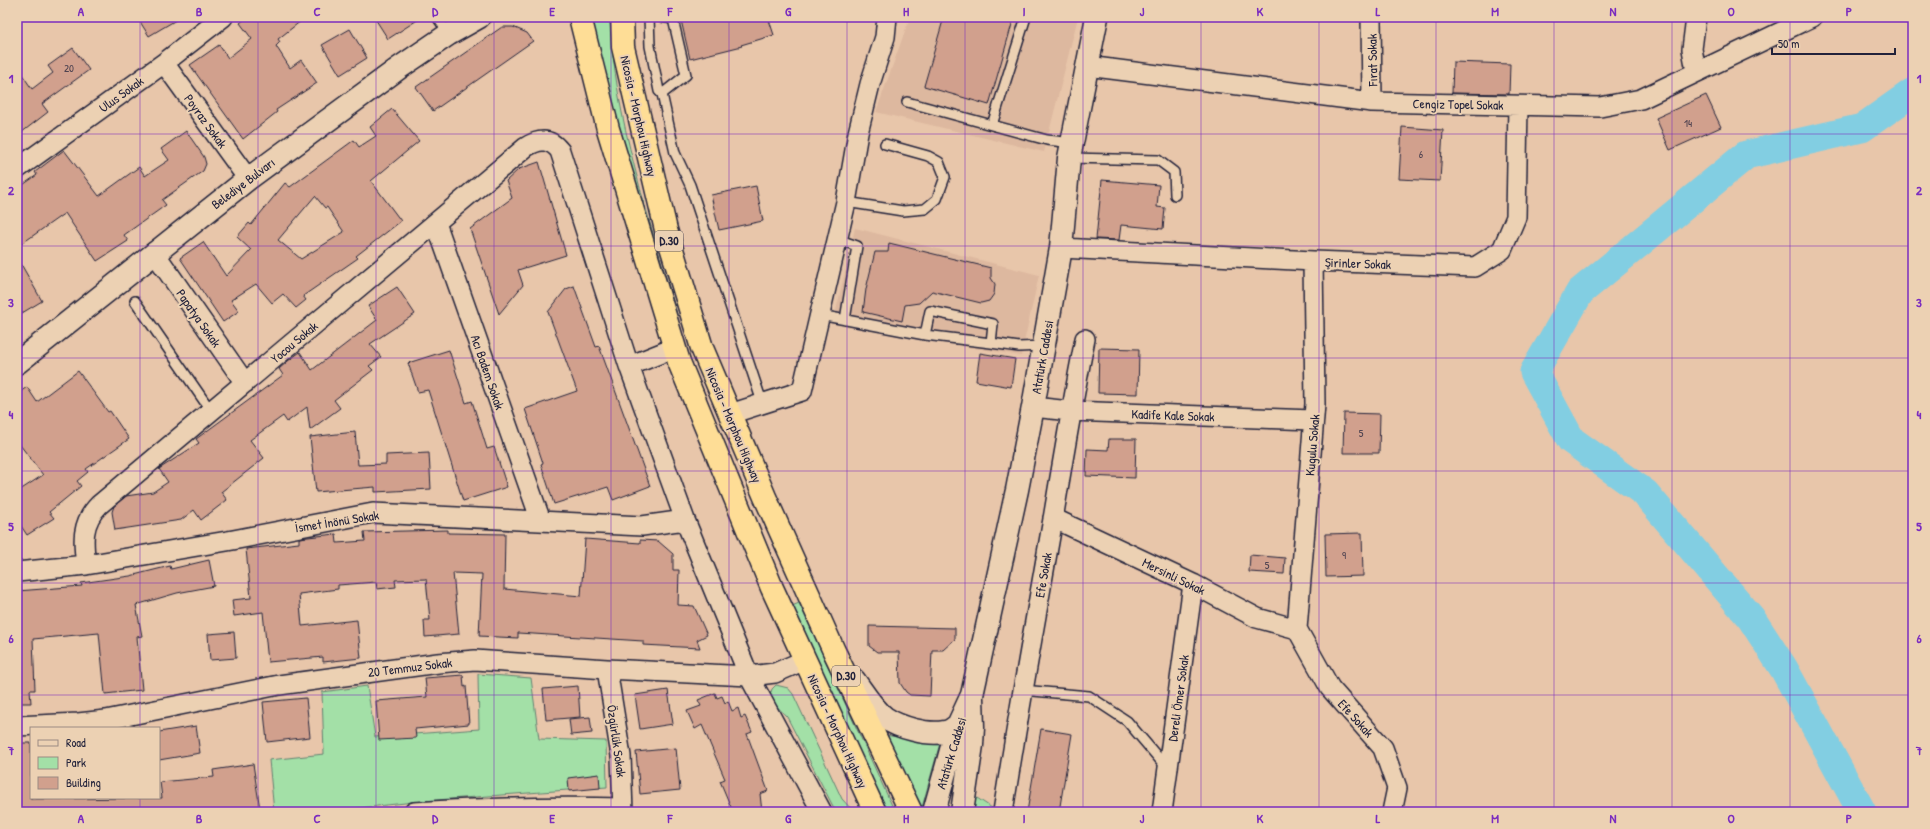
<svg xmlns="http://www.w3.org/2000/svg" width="1930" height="829" font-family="'Patrick Hand',sans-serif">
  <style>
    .built { fill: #ddb89f }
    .green { fill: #a3e0a7; stroke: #628171 }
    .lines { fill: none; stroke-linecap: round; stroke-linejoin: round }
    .river { stroke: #82cee2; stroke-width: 29 }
    .building { fill: #d1a08d; stroke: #22223b; fill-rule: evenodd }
    .service-casing { stroke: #22223b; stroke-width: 12 }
    .minor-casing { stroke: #22223b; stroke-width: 22 }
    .secondary-casing { stroke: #22223b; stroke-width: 25 }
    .trunk-casing { stroke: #22223b; stroke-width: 25 }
    .service { stroke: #ecd1b3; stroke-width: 9 }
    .minor { stroke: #ecd1b3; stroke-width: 19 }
    .secondary { stroke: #ecd1b3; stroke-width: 22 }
    .trunk { stroke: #fedd96; stroke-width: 22 }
    .grid { fill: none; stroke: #7b2cbf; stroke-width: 1; stroke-opacity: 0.55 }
    .labels { text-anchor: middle; stroke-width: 4; stroke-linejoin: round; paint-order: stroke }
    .number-label { font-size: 11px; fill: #4e4250 }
    .shield { fill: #ecd1b3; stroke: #5f565f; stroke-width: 1 }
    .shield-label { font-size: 12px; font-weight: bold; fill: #22223b }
    .street-label { font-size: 13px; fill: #22223b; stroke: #ecd1b3 }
    .neatline { fill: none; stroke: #7b2cbf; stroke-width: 1.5 }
    .grid-label { font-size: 13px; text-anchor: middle; font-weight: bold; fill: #7b2cbf }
  </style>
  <rect width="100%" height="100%" fill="#e8c6aa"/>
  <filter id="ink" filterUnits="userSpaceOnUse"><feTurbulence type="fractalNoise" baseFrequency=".025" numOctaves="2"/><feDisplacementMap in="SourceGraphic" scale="8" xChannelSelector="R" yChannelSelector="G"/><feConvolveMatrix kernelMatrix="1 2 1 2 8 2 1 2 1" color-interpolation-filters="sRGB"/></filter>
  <g filter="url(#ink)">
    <path class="built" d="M910,17H1078L1044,152L876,112Z
      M855,228L1039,275L1021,356L833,324Z"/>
    <path class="green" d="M588,17H610C614,118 649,217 677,314L672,318Z
      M799,603L895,812H887L792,606Z
      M478,674L531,678L539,739L606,741L607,787L423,801L324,812H274L269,760L324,754L322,692L367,686L375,737L479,729Z
      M776,685L788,688L793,694L842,799L854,812H836L787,717L769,698L772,689Z
      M884,735L940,743L921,811Z
      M974,796L992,808L991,812H972Z"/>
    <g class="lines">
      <path class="river" d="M1862,812L1784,669L1751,618L1645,493L1571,440L1534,372L1580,292L1746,155L1862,128L1913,92"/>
    </g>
    <path class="building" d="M137,17H181L149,36Z
      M247,17H306L278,39L280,42L276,46L290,68L301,60L317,83L276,110L277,112L243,139L190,65L219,45L228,58L252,39L240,23Z
      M374,17H422L388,39Z
      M692,17H768L774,35L741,45L742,46L690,59L681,20Z
      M944,17H1014L989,105L924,86Z
      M502,27H513L527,33L533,41L433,111L416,87Z
      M350,29L367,58L340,75L322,45Z
      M73,48L89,70L42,104L48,112L17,136V67L32,89L53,73L48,66Z
      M1453,62L1510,64L1509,94L1452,93Z
      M1706,95L1721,127L1670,150L1656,118Z
      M392,109L419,141L371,181L401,221L356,256L358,258L303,296L306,300L296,308L283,294L272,303L256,284L231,300L239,311L223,322L180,258L203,242L226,276L251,250L237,237L249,223L251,225L285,183L290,187L354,140L359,147L376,136L370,127ZM315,196L325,208L327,207L344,232L301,259L278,240Z
      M1402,127L1443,130L1440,181L1399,179Z
      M186,131L204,157L206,164L203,171L162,200L166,205L124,235L128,241L97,261L65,213L17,247V189L37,175L35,172L64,150L99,196L139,167L145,176L169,160L161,149Z
      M539,162L566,255L518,270L523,285L499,314L470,229L512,198L506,181L519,169Z
      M1102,180L1159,185L1157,207L1165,208L1163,229L1121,225L1119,240L1096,239Z
      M756,186L763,221L719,230L711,195Z
      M889,243L991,268V278L995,284L994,294L989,301L981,303L932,291L919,303L905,305L902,321L863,312L866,289L875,252H888Z
      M17,257L42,301L17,316Z
      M574,286L596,347L599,346L650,486L613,500L608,487L554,504L541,464L543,463L525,409L577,391L548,312L566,289Z
      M397,287L415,314L370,344L381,357L369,366L373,370L334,400L340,408L310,430L307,407L287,422L283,416L250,440L264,458L221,492L227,500L201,520L194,510L181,520L115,530L112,512L114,506L126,496L153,492L168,482L159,469L199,443L196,439L283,375L279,369L288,361L300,352L312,370L377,320L368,306Z
      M1099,348L1139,349L1138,394L1098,393Z
      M449,350L466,403L472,401L487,449L494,447L507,487L463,501L428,390L418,392L408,363Z
      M980,353L1015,359L1011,387L976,381Z
      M78,371L108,412L110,411L129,439L86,469L88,472L77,481L81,486L49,512L54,518L27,535L17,520V492L43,475L17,441V394L27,387L37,402Z
      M1344,413L1380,414L1379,453H1343Z
      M355,432L358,465L386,464V455L429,453L431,489L375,492V487L316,492L310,437Z
      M1109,439H1136L1135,478L1086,476L1087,449L1108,450Z
      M448,530V533L505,534L504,589L581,596L585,539L640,543V540L658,541L673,554V570H679L678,605L694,606L707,635L697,640L700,648L643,645V641L518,633V638L479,636L482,574L453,573L459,634L425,637L424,620H430L426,579L395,580L396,587L377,589L376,582L338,585V589L299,594L302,626L357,620L361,658L323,662V657L268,662L263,612L234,616L232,600L251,598L246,549L299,543V538L336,534L337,543L365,541L364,532Z
      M1362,533L1363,576L1326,577L1325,534Z
      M1250,555L1285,558L1284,574L1249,572Z
      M209,560L214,586L177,593L136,605L142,636L137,637L142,690L105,694L99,633L33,639L35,690H30L31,703H17V591L82,586L81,583L130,576L170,566L171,569Z
      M869,626L955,628V639L943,650H932L930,696L910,695L906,692L900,683L899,652H877L869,646Z
      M234,632L236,658L210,660L208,634Z
      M463,675L464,687L466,686L469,724L415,729L416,738L379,740L376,701L427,697L425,678Z
      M578,686L580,717L546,720L543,689Z
      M668,690L673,724L640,729L635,695Z
      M715,693L717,698L722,696L725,703L728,701L732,711L738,708L741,718L745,716L752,732L747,734L768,791L760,794L762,812H733L720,781L725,779L702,725L695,729L687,711L701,706L698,700Z
      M306,698L310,737L267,742L263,702Z
      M590,717L592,733L571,735L569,719Z
      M196,726L200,753L159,760V732Z
      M1041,729L1072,734L1059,812H1027Z
      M17,743H31V799L162,798L160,782L214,777L213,770L253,764L260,809L242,812H17Z
      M676,748L680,790L640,794L636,752Z
      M599,774L600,788L569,791L568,778Z"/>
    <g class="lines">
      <defs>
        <path id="service" d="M437,17L449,34
          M649,17L650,46L659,91L662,94L675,153L690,185L760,396L770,400
          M661,17L673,19L686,75L662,94
          M907,102L1047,140L1073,143
          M992,125L1026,17
          M1069,158L1158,160L1174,172L1175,195
          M846,202L903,211L925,209L937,199L945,177L939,162L928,156L885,144
          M837,239L857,246L845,320
          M135,301L211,411
          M820,315L925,335L930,311L993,324L991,343L1019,347L1043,346
          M925,335L991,343
          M1022,690L1089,696L1127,721L1167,768"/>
        <path id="minor" d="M1371,17L1372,102
          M1696,17L1692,49L1696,71
          M164,63L248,179
          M1087,66L1372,102L1600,107L1641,99L1812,17
          M17,169L164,63L223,17
          M436,223L541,521
          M1061,248L1313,261L1475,267L1502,250L1516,217L1518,106
          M154,252L245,383
          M629,366L674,348
          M1033,407L1070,411L1313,420
          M730,414L802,391L846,202L858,133L870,84L885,37L887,17
          M1053,518L1193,584L1257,618L1297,629
          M86,565C83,542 81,523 99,505L526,147C539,139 550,138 560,151L629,366L685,520L749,676L822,812
          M17,572L86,565L233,540L373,513L642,526L685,520
          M1297,629L1315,404L1313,261
          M1297,629L1330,688L1383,748L1397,788L1392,812
          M607,669L621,756L623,812
          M17,726L78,723L106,720L279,685L438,663L475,660L607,669L749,676L775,673L805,660
          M414,812C484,808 553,806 623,808
          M1003,812C1018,714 1036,617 1053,519C1063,459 1073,399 1085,339
          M1162,812L1193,584"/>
        <path id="secondary" d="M17,363L248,179L399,68L449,34L479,17
          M854,680C863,692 872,708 885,718C900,728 927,735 944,732C949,732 954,728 958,725
          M934,812L958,725L972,695L1017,490L1033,407L1061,248L1069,158L1097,17
          M962,812L972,745L973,727L972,698"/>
        <path id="trunk" d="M580,17L608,129L679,362L772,588L875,812
          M622,17L623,47L666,230L702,348L765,497L834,651L911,812"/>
      </defs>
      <use href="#service" class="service-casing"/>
      <use href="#minor" class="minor-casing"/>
      <use href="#secondary" class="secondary-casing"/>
      <use href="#trunk" class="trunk-casing"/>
      <use href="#service" class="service"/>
      <use href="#minor" class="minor"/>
      <use href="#secondary" class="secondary"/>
      <use href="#trunk" class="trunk"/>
    </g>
  </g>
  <path class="grid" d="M140,17V728M258,17V812M376,17V812M494,17V812M611,17V812M729,17V812M847,17V812M965,17V812M1083,17V812M1201,17V812M1319,17V812M1436,17V812M1554,17V812M1672,17V812M1790,17V812M17,134H1913M17,246H1913M17,358H1913M17,471H1913M17,583H1913M17,695H1913M140,798V812"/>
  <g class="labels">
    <g class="number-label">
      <text x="69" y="72">20</text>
      <text x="1688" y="127">14</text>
      <text x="1421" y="158">6</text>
      <text x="1361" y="437">5</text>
      <text x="1344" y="559">9</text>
      <text x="1267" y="569">5</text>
    </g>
    <g class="shield">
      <rect x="655" y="231" width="28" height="20" rx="3"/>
      <rect x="832" y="666" width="28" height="20" rx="3"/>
    </g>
    <g class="shield-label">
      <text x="669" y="245">D.30</text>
      <text x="846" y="680">D.30</text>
    </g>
    <g class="street-label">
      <text transform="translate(1372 60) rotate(-91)" y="5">Fırat Sokak</text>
      <text transform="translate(121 94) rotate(-36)" y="5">Ulus Sokak</text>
      <text transform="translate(1458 104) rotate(1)" y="5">Cengiz Topel Sokak</text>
      <text transform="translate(639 116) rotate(77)" y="5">Nicosia - Morphou Highway</text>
      <text transform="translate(206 121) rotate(54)" y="5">Poyraz Sokak</text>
      <text transform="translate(243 183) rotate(-37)" y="5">Belediye Bulvarı</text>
      <text transform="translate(1358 263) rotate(2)" y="5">Şirinler Sokak</text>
      <text transform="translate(199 318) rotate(55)" y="5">Papatya Sokak</text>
      <text transform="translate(294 342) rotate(-40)" y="5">Yocou Sokak</text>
      <text transform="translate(1042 357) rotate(-80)" y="5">Atatürk Caddesi</text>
      <text transform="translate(488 372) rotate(71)" y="5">Acı Badem Sokak</text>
      <text transform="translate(1173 415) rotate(2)" y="5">Kadife Kale Sokak</text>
      <text transform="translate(734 425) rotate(67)" y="5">Nicosia - Morphou Highway</text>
      <text transform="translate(1312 445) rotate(-85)" y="5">Kugulu Sokak</text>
      <text transform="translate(337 521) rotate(-9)" y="5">İsmet İnönü Sokak</text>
      <text transform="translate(1043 575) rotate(-80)" y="5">Efe Sokak</text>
      <text transform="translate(1174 576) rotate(26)" y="5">Mersinli Sokak</text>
      <text transform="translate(410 667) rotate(-7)" y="5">20 Temmuz Sokak</text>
      <text transform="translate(1178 698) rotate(-82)" y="5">Dereli Ömer Sokak</text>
      <text transform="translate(1356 718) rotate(48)" y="5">Efe Sokak</text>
      <text transform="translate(838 731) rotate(65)" y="5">Nicosia - Morphou Highway</text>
      <text transform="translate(617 741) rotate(82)" y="5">Özgürlük Sokak</text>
      <text transform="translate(951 753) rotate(-73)" y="5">Atatürk Caddesi</text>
    </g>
  </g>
  <rect width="1930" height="829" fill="none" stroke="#ecd1b3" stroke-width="44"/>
  <rect x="30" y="727" width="130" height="72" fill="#ecd1b3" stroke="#9b8b83"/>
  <rect x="38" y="740" width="20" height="6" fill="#ecd1b3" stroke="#9b8b83"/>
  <text x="66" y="747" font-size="12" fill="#22223b">Road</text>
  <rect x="38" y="757" width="20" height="12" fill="#a3e0a7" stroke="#9b8b83"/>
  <text x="66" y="767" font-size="12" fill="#22223b">Park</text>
  <rect x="38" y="777" width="20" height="12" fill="#d1a08d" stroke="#9b8b83"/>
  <text x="66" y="787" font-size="12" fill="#22223b">Building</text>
  <path d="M1772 48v6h123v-6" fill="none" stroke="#22223b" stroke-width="2"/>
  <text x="1778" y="48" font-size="12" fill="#22223b" stroke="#ecd1b3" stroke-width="3" paint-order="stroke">50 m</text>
  <rect x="22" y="22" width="1886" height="785" class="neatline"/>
  <g class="grid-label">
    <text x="81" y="16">A</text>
    <text x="199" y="16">B</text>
    <text x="317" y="16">C</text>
    <text x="435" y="16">D</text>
    <text x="552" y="16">E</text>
    <text x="670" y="16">F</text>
    <text x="788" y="16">G</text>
    <text x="906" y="16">H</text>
    <text x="1024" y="16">I</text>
    <text x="1142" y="16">J</text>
    <text x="1260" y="16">K</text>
    <text x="1378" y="16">L</text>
    <text x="1495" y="16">M</text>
    <text x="1613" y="16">N</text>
    <text x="1731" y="16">O</text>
    <text x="1849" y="16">P</text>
    <text x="11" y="83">1</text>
    <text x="1919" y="83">1</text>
    <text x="11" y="195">2</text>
    <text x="1919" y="195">2</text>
    <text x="11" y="307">3</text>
    <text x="1919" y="307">3</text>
    <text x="11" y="419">4</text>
    <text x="1919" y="419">4</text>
    <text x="11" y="531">5</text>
    <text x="1919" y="531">5</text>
    <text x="11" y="643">6</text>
    <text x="1919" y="643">6</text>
    <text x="11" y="755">7</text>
    <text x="1919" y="755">7</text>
    <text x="81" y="823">A</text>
    <text x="199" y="823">B</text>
    <text x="317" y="823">C</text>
    <text x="435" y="823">D</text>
    <text x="552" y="823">E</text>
    <text x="670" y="823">F</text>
    <text x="788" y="823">G</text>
    <text x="906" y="823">H</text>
    <text x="1024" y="823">I</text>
    <text x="1142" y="823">J</text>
    <text x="1260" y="823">K</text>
    <text x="1378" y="823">L</text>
    <text x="1495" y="823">M</text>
    <text x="1613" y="823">N</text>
    <text x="1731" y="823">O</text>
    <text x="1849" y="823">P</text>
  </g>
</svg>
